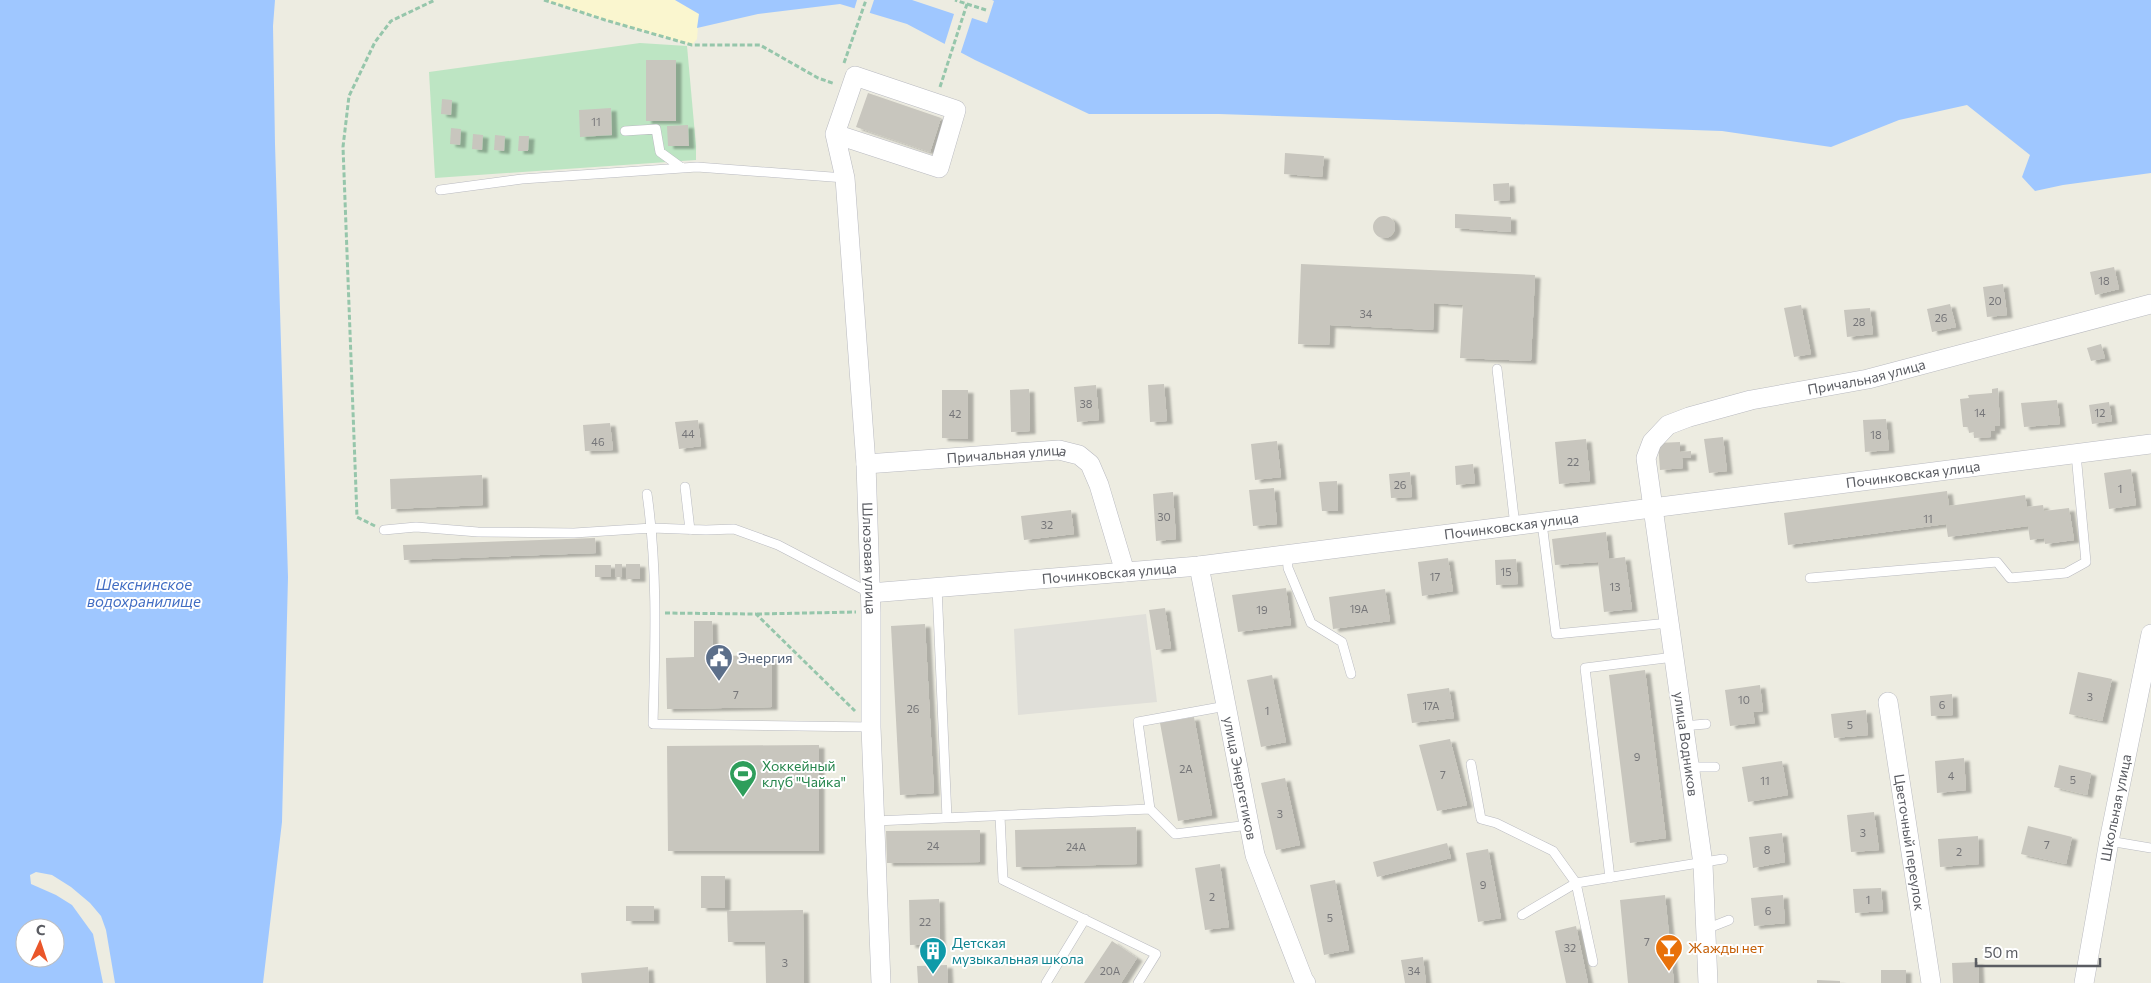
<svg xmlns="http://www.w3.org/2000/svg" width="2151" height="983" font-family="Commissioner,sans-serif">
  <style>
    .industrial { fill: #e0dfd9 }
    .green { fill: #bde5c3 }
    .sand { fill: #faf6cf }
    .water { fill: #9fc7ff; fill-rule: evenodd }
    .pier { fill: #edece1 }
    .building { fill: #c8c6be; filter: url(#shadow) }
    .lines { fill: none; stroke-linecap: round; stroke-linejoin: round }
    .service-casing { stroke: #b9bac0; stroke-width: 10 }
    .minor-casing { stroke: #b9bac0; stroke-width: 20 }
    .path { stroke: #96c6ab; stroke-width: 3; stroke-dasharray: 5 2.5; stroke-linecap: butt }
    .service { stroke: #fff; stroke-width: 9 }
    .minor { stroke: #fff; stroke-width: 19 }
    .labels { text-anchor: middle; stroke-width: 4; stroke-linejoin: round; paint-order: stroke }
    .number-label { font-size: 11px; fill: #767679 }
    .street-label { font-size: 14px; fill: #5a5c62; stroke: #fff }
    .service-label { font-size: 14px; fill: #4e5e75; stroke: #fff; text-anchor: start }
    .leisure-label { font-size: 14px; fill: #27864d; stroke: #fff; text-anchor: start }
    .culture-label { font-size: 14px; fill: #0d838f; stroke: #fff; text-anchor: start }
    .food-label { font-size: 14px; fill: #c56008; stroke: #fff; text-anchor: start }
    .water-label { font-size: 15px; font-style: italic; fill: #416dc3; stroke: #fff }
  </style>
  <defs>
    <filter id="shadow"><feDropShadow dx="5.5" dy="3" stdDeviation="1" flood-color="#0004"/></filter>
  </defs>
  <rect width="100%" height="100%" fill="#edece1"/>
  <path class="industrial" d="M1146,614L1157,702L1018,715L1014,629Z"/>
  <path class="green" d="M640,43L687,46L696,146V160L435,178L429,72Z"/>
  <path class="sand" d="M544,0H675L699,14L697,39L692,45L605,20Z"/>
  <path class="water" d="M0,0H275L273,26L275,144L288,577L282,822L263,983H0ZM25,928H55V958H25Z
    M675,0H2151V173L2063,185L2035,191L2022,177L2030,155L1967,105L1899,120L1831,147L1722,131L1219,114H1089L975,60L907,24L840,4L758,14L697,28L699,14Z"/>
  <path class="pier" d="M857,0H874L869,15L854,10Z
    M912,0H992L994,1L987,23L972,18L960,55L944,46L954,14Z
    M36,872L52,875L71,887L90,903L101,916L106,930L115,983H103L93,934L72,905L56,895L31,884L30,875Z"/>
  <path class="building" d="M646,60H676V121H646Z
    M868,93L941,118L930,152L856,127Z
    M442,99L452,100L451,115L441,114Z
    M611,108L612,135L580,137L579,110Z
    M688,125L689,146H668L667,126Z
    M451,128L461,129L460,145L450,144Z
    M473,134L483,135L482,150L472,149Z
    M495,135L505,136L504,151L494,150Z
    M519,136H529L528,151H518Z
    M1285,153L1324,156L1322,177L1284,174Z
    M1509,183L1510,200L1494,201L1493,184Z
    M1455,214L1511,217V232L1455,228Z
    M1373 227a11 11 0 1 1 22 0a11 11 0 1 1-22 0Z
    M1301,264L1535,275L1531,361L1460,358L1463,305L1434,303L1433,330L1330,325L1329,345L1298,344Z
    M2114,267L2119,289L2095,295L2090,272Z
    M2003,284L2007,315L1987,317L1983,287Z
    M1950,304L1956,327L1932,332L1927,309Z
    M1801,305L1811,354L1794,357L1784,308Z
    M1870,308L1873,334L1847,337L1844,310Z
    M2101,344L2105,358L2091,361L2087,348Z
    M1164,384L1167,421L1150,422L1148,385Z
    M1096,385L1099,420L1077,422L1074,387Z
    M1998,388L2000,426H1995V431H1991V437L1974,438V432L1969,433L1968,427H1963L1960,399L1969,398L1968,395L1992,393V389Z
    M1029,389L1030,431L1011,432L1010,390Z
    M942,390H968V439L942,438Z
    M2057,400L2060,424L2024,427L2021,403Z
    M2109,402L2112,421L2092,424L2089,405Z
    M1886,419L1889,450L1865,452L1863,420Z
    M698,420L701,446L679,449L675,422Z
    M610,423L613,450L585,451L583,425Z
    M1723,437L1727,471L1709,473L1704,439Z
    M1586,439L1590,481L1559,484L1555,442Z
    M1277,441L1281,477L1255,480L1251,444Z
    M1680,442V452L1691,451V458H1682L1683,468L1660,470L1658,443Z
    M1473,464L1475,483L1456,485L1455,466Z
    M2131,469L2136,505L2109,509L2104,473Z
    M1410,472L1412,497L1391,498L1389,474Z
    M482,475L483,505L391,509L390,479Z
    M1337,481L1338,511H1322L1319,482Z
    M1274,488L1277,524L1253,526L1249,490Z
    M1947,491L1949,506L2025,495L2027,507L2043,505L2044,511L2069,508L2074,540L2045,544L2044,538L2030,540L2028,526L1948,537L1946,524L1788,545L1784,513Z
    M1173,492L1176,539L1156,541L1153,494Z
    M1071,510L1074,534L1024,540L1021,516Z
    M1606,532L1609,559L1625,557L1632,609L1604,612L1598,562L1555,565L1552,539Z
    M595,538L596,553L404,560L403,545Z
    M1448,558L1453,591L1422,596L1418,562Z
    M1516,559L1518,584L1496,585L1495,560Z
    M615,564H622V577H615Z
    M626,564H640V579H626Z
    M595,565H611V577H595Z
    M1286,588L1291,625L1238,632L1232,595Z
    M1385,589L1390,621L1333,629L1329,597Z
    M1165,608L1171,648L1156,650L1149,610Z
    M694,621H712L713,656L772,655V707L667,709L666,658L694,657Z
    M925,624L934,793L900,795L891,626Z
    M1645,670L1666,838L1630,843L1609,675Z
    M2078,672L2112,679L2102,721L2069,714Z
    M1272,675L1286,742L1261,747L1247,680Z
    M1760,685L1763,711L1753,712L1755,723L1730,726L1725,690Z
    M1449,688L1454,718L1412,723L1407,694Z
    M1952,694L1953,715L1931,716L1930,696Z
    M1866,710L1868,735L1834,738L1831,714Z
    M1194,717L1212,815L1178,821L1160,723Z
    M1450,739L1467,805L1437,811L1419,745Z
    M819,745V851H668L667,746Z
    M1964,758L1966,790L1937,793L1935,761Z
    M1782,761L1788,795L1748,802L1742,767Z
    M2059,765L2091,773L2087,795L2054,787Z
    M1285,778L1300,845L1276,850L1261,783Z
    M1874,812L1879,850L1851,852L1847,815Z
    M2028,826L2072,837L2066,864L2021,854Z
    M1136,827L1137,864L1016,867L1015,830Z
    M980,830V862L887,863L886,831Z
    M1782,833L1785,862L1753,868L1749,837Z
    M1978,836L1979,864L1940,867L1938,839Z
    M1447,843L1451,858L1377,877L1373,862Z
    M1488,849L1501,918L1478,922L1466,853Z
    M1220,864L1229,927L1205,930L1195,868Z
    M701,876H725V908H701Z
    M1335,880L1349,950L1324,955L1310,885Z
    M1881,888L1883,911L1855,913L1853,889Z
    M1665,895L1674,983H1628L1620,900Z
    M1783,895L1785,923L1754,926L1751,898Z
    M939,899L940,944L910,945L909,900Z
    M626,906H654V921H626Z
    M803,910L804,983H766L765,942H728L727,911Z
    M1576,926L1588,983H1566L1555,931Z
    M1112,941L1137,958L1121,983H1084Z
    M1423,957L1426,983H1405L1401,960Z
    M1978,962L1979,983H1953L1952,963Z
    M947,965L948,983H918L917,966Z
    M648,967L649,983H582L581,973Z
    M1881,970H1906V983H1881Z
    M1817,980L1840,981V983H1817Z"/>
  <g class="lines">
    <defs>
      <path id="service" d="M625,131L656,129L660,152L682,168
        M440,190L522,179L697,167L845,178
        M1497,369L1515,526
        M685,487L690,530
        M647,494C658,570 655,647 653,724L871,727
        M1542,523L1556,634L1669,623
        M384,530L416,527L478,532L574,533L652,528L706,530L734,529L778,545L870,593
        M1287,555L1288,568L1311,623L1342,642L1351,674
        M1810,578L1997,562L2010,578L2066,573L2086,562L2076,454
        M937,587L947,818
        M1683,726L1706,724
        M1471,764L1481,819L1496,823L1553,851L1576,883L1723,859
        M1689,767H1715
        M1150,809L1138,722L1226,706
        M1000,816L1003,880L1156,954L1138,983
        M875,821L1150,809L1175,834L1249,825
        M2109,841L2151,848
        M1610,878L1585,668L1674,657
        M1522,915L1576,883L1593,962
        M1706,929L1729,920
        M1046,983L1085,919"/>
      <g id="minor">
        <path id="s1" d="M835,134L939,168L956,110L855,76L835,134L845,178L866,464L871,612V727L881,983"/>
        <path id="s2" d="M866,464L1059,450L1079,455L1090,464L1099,485L1125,572"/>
        <path id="s3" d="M1199,566L1255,855L1304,981L1306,983"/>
        <path id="s4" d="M870,593L1199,566L2151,444"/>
        <path id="s5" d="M1888,702L1931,983"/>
        <path id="s6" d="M1708,983L1703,864L1646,458L1652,442L1668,425L1689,417L1751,400L1868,379L2151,304"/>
        <path id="s7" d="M2084,983L2109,841L2151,634"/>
      </g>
    </defs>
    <use href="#service" class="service-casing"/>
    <use href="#minor" class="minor-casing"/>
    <path class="path" d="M544,0L605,20L692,45H760L818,78L835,84
      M967,4L986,10
      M844,63L866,0
      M940,87L967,4L955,0
      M375,526L357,517L343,147L349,96L375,42L391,21L435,0
      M665,613L756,614L855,711
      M757,614L856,612"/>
    <use href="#service" class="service"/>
    <use href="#minor" class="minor"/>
  </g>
  <defs>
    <symbol id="civic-pin" viewBox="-11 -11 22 30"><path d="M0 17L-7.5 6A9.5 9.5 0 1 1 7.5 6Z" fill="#5c6f8a" stroke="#fff"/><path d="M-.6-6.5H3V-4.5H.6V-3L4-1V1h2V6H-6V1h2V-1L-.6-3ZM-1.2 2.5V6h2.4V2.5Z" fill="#fff"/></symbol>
    <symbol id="stadium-pin" viewBox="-11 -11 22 30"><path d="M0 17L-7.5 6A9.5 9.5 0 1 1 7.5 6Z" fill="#2e9e5b" stroke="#fff"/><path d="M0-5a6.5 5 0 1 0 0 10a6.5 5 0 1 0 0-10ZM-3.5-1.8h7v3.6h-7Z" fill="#fff"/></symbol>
    <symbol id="bar-pin" viewBox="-11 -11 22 30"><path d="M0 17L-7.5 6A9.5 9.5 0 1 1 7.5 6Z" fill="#e8710a" stroke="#fff"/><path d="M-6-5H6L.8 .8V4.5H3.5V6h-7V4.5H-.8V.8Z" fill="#fff"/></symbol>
    <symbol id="building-pin" viewBox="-11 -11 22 30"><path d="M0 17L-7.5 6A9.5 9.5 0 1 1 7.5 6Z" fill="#0f9aa8" stroke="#fff"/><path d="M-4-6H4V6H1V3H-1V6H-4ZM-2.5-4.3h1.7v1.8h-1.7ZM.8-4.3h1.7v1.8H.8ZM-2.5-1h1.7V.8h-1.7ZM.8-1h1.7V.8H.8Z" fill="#fff"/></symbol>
  </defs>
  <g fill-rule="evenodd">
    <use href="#civic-pin" x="703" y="642" width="32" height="43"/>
    <use href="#stadium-pin" x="727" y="758" width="32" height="43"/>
    <use href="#bar-pin" x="1653" y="932" width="32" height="43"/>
    <use href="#building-pin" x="917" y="935" width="32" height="43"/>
  </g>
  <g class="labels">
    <g class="number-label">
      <text x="596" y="126">11</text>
      <text x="2104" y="285">18</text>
      <text x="1995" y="305">20</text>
      <text x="1366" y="318">34</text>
      <text x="1941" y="322">26</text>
      <text x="1859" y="326">28</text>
      <text x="1086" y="408">38</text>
      <text x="1980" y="417">14</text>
      <text x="2100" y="417">12</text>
      <text x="955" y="418">42</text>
      <text x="688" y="438">44</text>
      <text x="1876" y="439">18</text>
      <text x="598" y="446">46</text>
      <text x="1573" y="466">22</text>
      <text x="1400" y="489">26</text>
      <text x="2120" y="493">1</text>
      <text x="1164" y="521">30</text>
      <text x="1928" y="523">11</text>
      <text x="1047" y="529">32</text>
      <text x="1506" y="576">15</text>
      <text x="1435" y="581">17</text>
      <text x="1615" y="591">13</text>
      <text x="1359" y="613">19А</text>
      <text x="1262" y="614">19</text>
      <text x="736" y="699">7</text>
      <text x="2090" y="701">3</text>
      <text x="1744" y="704">10</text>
      <text x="1942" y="709">6</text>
      <text x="1431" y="710">17А</text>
      <text x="913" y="713">26</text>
      <text x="1267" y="715">1</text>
      <text x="1850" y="729">5</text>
      <text x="1637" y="761">9</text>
      <text x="1186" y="773">2А</text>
      <text x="1443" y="779">7</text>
      <text x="1951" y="780">4</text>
      <text x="2073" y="784">5</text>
      <text x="1765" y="785">11</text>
      <text x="1280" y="818">3</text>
      <text x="1863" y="837">3</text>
      <text x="2047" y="849">7</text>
      <text x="933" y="850">24</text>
      <text x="1076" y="851">24А</text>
      <text x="1767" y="854">8</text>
      <text x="1959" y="856">2</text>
      <text x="1483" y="889">9</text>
      <text x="1212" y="901">2</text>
      <text x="1868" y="904">1</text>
      <text x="1768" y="915">6</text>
      <text x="1330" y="922">5</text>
      <text x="925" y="926">22</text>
      <text x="1647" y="946">7</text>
      <text x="1570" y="952">32</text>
      <text x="785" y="967">3</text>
      <text x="1110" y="975">20А</text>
      <text x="1414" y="975">34</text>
    </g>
    <g class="street-label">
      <text dy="5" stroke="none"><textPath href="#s6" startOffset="774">Причальная улица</textPath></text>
      <text dy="5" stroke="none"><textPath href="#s2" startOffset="141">Причальная улица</textPath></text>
      <text dy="5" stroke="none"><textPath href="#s4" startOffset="1050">Починковская улица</textPath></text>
      <text dy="5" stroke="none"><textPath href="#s4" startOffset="645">Починковская улица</textPath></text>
      <text dy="5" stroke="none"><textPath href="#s1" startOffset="764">Шлюзовая улица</textPath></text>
      <text dy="5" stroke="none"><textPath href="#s4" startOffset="240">Починковская улица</textPath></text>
      <text transform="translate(1686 744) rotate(82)" y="5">улица Водников</text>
      <text dy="5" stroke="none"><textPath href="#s3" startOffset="216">улица Энергетиков</textPath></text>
      <text dy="5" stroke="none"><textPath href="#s7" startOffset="178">Школьная улица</textPath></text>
      <text dy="5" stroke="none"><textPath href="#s5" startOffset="142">Цветочный переулок</textPath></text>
    </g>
    <g class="service-label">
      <text x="738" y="663">Энергия</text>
    </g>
    <g class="leisure-label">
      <text x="762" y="771">Хоккейный<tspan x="762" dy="16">клуб "Чайка"</tspan></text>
    </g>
    <g class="culture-label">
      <text x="952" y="948">Детская<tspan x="952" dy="16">музыкальная школа</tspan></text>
    </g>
    <g class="food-label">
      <text x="1688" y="953">Жажды нет</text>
    </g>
    <g class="water-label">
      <text x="144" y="590">Шекснинское<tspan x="144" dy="17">водохранилище</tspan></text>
    </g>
  </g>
  <g transform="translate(40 943) rotate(3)"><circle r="24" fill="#ffffff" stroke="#bdbec0"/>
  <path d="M0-4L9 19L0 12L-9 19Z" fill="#ea562a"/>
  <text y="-8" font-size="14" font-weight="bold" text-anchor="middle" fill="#5a5c62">С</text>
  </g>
  <path d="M1976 958v8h124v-8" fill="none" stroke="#5a5c62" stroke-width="2.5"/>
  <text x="1984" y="958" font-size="15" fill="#5a5c62" stroke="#ffffff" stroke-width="4" paint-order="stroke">50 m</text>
</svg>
